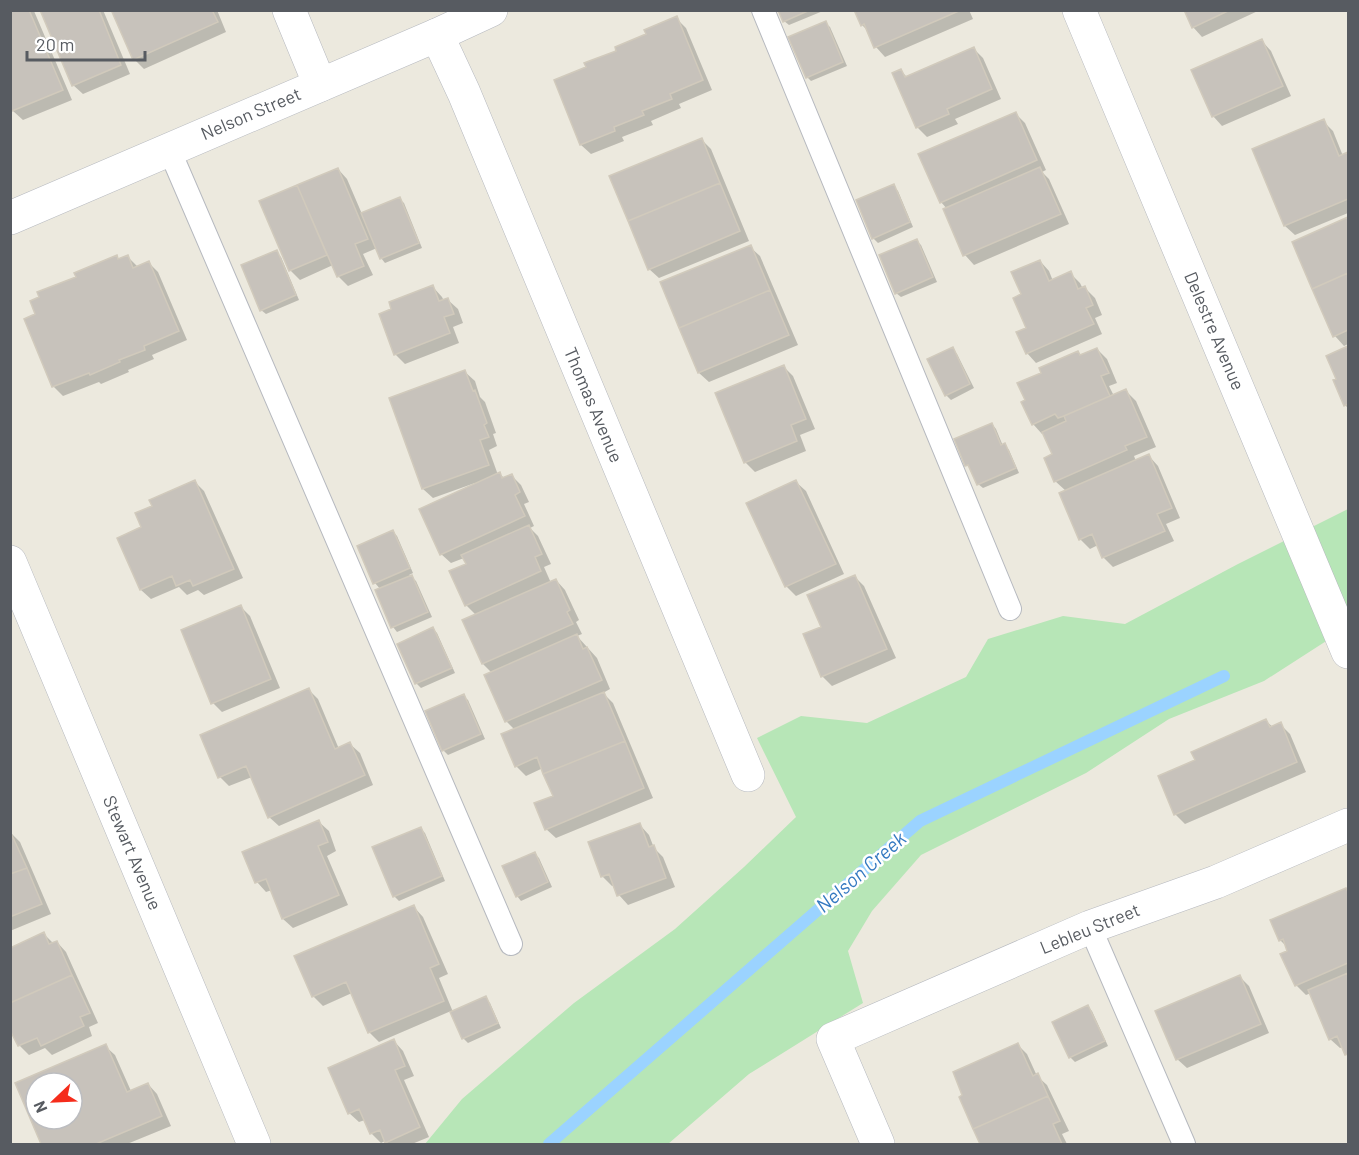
<svg xmlns="http://www.w3.org/2000/svg" width="1359" height="1155" font-family="Barlow,sans-serif">
  <style>
    .green { fill: #b7e6b7 }
    .shadow { fill: #0003; fill-rule: evenodd }
    .lines { fill: none; stroke-linecap: round; stroke-linejoin: round }
    .stream { stroke: #9bd3ff; stroke-width: 12 }
    .building { fill: #c7c2bb; stroke: #d1cabc; stroke-width: 1.5; fill-rule: evenodd }
    .service-casing { stroke: #b6b9bf; stroke-width: 24 }
    .minor-casing { stroke: #b6b9bf; stroke-width: 34 }
    .tertiary-casing { stroke: #b6b9bf; stroke-width: 34 }
    .service { stroke: #fff; stroke-width: 22 }
    .minor { stroke: #fff; stroke-width: 33 }
    .tertiary { stroke: #fff; stroke-width: 33 }
    .labels { text-anchor: middle; stroke-width: 5; stroke-linejoin: round; paint-order: stroke }
    .street-label { font-size: 18px; fill: #575b61; stroke: #fff }
    .water-label { font-size: 20px; font-style: italic; fill: #3479c1; stroke: #fff }
  </style>
  <rect width="100%" height="100%" fill="#ece9de"/>
  <path class="green" d="M1348,509V627L1264,681L1169,719L1086,773L921,855L872,911L848,951L863,1003L749,1074L668,1144H425L462,1099L574,1003L675,929L744,867L796,817L757,738L801,716L867,723L966,677L988,639L1063,616L1125,624L1238,564Z"/>
  <path class="shadow" d="M10,10L34,11L72,100L23,120L13,111L10,104Z
    M42,10H103L130,74L83,94L73,85Z
    M118,10H217L226,32L144,69L134,59Z
    M780,10H823V11L789,25L784,21Z
    M856,10H969L973,19L885,57L876,47L869,32L862,25Z
    M1185,10H1260L1202,37L1193,27Z
    M676,18L686,28L712,90L679,104L681,108L651,121L653,125L622,137L624,141L591,154L581,145L556,81L588,67Z
    M825,23L830,27L847,66L811,81L807,77Z
    M1262,41L1271,51L1291,96L1222,126L1213,116Z
    M974,49L983,58L1001,99L955,119L958,124L927,137L918,128L894,74L901,71L908,78Z
    M1015,113L1025,123L1046,170L1042,172L1049,179L1069,224L974,265L965,255L945,210L947,209L941,202Z
    M1323,121L1333,131L1343,156L1348,154V213L1295,235L1285,226Z
    M701,139L711,149L749,241L659,278L649,269Z
    M338,169L347,179L362,214L399,199L404,203L422,248L385,263L381,258L377,248L363,254L373,275L348,286L338,276L333,265L300,280L290,270L261,201Z
    M893,186L898,191L913,227L878,243L873,238Z
    M1348,218V344L1344,346L1335,336L1294,243Z
    M916,240L921,245L937,282L901,297L896,293Z
    M750,247L760,256L798,345L709,382L699,373L662,283Z
    M276,252L281,257L299,300L266,314L261,310Z
    M116,257L120,260L128,257L138,267L149,263L158,272L187,340L152,355L154,359L128,370L129,372L101,384L99,382L63,396L53,386L37,315L78,277Z
    M1040,261L1049,271L1053,281L1070,273L1080,283L1083,289L1085,288L1095,298L1102,315L1095,318L1102,334L1036,363L1027,353L1028,329L1023,295Z
    M433,287L442,297L444,301L448,300L458,309L463,323L453,327L459,343L405,364L395,354L393,310Z
    M1348,348V408L1345,405L1338,380L1328,357Z
    M952,349L957,354L974,388L951,400L946,395Z
    M1097,349L1107,359L1117,383L1109,386L1114,396L1126,391L1136,401L1156,447L1134,456L1136,461L1149,456L1158,466L1180,518L1166,524L1174,541L1113,567L1103,557L1098,545L1090,549L1080,539L1066,491L1055,481L1054,455L1044,433L1042,434L1033,424L1027,401L1043,373L1077,352L1081,356Z
    M783,366L793,376L815,429L800,435L806,451L755,472L745,462Z
    M465,372L475,381L480,397L485,402L496,433L493,434L497,446L489,450L498,475L500,474L504,478L511,475L521,485L529,502L524,504L534,526L530,528L538,536L551,564L544,567L551,583L556,580L565,590L579,620L576,622L582,634L577,636L597,658L610,689L603,693L613,703L653,798L556,838L546,829L554,797L543,768L526,776L516,766L515,730L506,721L492,673L483,664L464,621L476,615L466,605L468,565L464,558L451,563L441,554L476,485L475,483L433,498L423,489Z
    M992,424L996,429L1003,446L1005,445L1009,450L1019,473L983,488L978,484L971,470L967,465Z
    M194,481L204,491L243,578L204,595L198,590L187,595L179,587L151,599L141,590L154,507Z
    M796,482L806,491L844,574L796,596L786,586Z
    M393,532L397,536L413,573L409,575L416,581L432,617L397,632L393,627L381,590L375,583L359,547Z
    M855,577L864,586L896,658L832,686L822,676L823,628Z
    M240,606L250,616L280,688L222,712L213,703Z
    M433,629L437,633L455,673L421,688L416,683L399,644Z
    M309,690L318,699L339,749L350,744L360,753L373,785L279,826L269,817L252,777L229,786L220,777Z
    M463,696L468,700L485,739L448,755L444,751L426,712Z
    M1266,721L1273,727L1280,724L1290,734L1306,772L1185,824L1175,814L1197,761Z
    M319,822L329,831L336,851L327,856L348,905L293,928L283,919L272,890L266,892L257,882Z
    M640,825L649,835L654,848L663,857L675,887L628,905L619,895L615,885L612,886L602,876Z
    M420,828L425,833L445,881L399,901L394,896Z
    M10,832L20,842L51,914L10,931Z
    M534,853L539,858L552,887L521,901L517,896Z
    M1346,889L1348,892V1057L1343,1047L1340,1048L1330,1039L1311,993L1306,995L1296,985L1289,951L1288,948L1280,940Z
    M414,907L423,917L448,974L439,978L453,1012L485,998L490,1003L501,1028L468,1043L463,1038L451,1011L379,1042L369,1032L352,993L323,1006L313,996Z
    M44,934L54,944L57,942L66,952L98,1023L89,1027L92,1036L52,1055L45,1048L29,1055L20,1046L10,1026Z
    M1240,977L1249,986L1269,1033L1187,1068L1177,1059Z
    M1087,1006L1092,1011L1108,1046L1075,1062L1070,1057Z
    M394,1041L403,1051L414,1076L404,1080L429,1137L412,1144H389L385,1141L381,1143L371,1133L365,1120L359,1122L349,1113Z
    M1018,1045L1027,1054L1037,1076L1047,1085L1069,1131L1062,1134L1067,1144H982L961,1097Z
    M105,1046L115,1055L131,1091L148,1084L157,1094L171,1126L127,1144H43L17,1084ZM36,1083H72V1119H36Z"/>
  <g class="lines">
    <path class="stream" d="M549,1144L920,821L1224,676"/>
  </g>
  <path class="building" d="M10,10H29L63,90L12,111L10,108Z
    M40,10H99L121,65L72,86Z
    M114,10H212L218,22L133,60L112,12Z
    M778,10H810L783,22Z
    M854,10H961L874,48L864,24L861,26Z
    M1184,10H1230L1192,28Z
    M677,16L703,80L670,94L672,99L642,111L644,115L614,127L615,131L580,145L554,80L586,67L584,63L616,51L615,47L646,34L644,30Z
    M826,21L843,62L806,78L788,37Z
    M1262,39L1283,86L1212,117L1191,70Z
    M974,47L992,89L947,109L949,114L916,128L892,73L901,69L905,77Z
    M1016,112L1037,160L940,203L918,154Z
    M1324,119L1339,156L1348,152V199L1284,226L1252,149Z
    M702,138L720,183L628,221L609,176Z
    M1040,167L1061,214L963,256L943,209Z
    M338,168L368,239L355,244L364,266L337,277L297,185Z
    M720,183L740,231L648,270L628,221Z
    M894,184L910,222L872,239L856,200Z
    M297,185L327,255L289,271L259,201Z
    M400,197L419,243L380,259L361,213Z
    M1348,217V273L1312,289L1292,242Z
    M917,239L933,277L895,294L879,255Z
    M751,245L770,290L679,328L660,282Z
    M277,250L296,295L260,311L241,265Z
    M117,255L118,259L128,255L133,268L149,261L179,331L144,346L145,350L119,360L120,362L90,375L89,373L52,387L24,319L35,314L30,301L39,297L37,292L76,277L74,273Z
    M1040,260L1049,281L1071,271L1078,289L1085,286L1093,305L1086,308L1094,324L1026,354L1016,332L1026,328L1013,298L1021,294L1011,272Z
    M1348,273V330L1333,337L1312,289Z
    M433,285L439,301L448,298L454,314L444,317L450,333L394,355L379,314L391,309L389,302Z
    M770,290L789,335L698,373L679,328Z
    M1348,346V404L1344,406L1333,380L1336,379L1326,356Z
    M953,347L970,384L945,396L927,359Z
    M1097,348L1109,373L1101,376L1110,396L1064,416L1058,418L1055,414L1032,425L1021,402L1025,400L1017,383L1041,373L1039,368L1078,351L1080,355Z
    M784,365L806,419L791,425L797,441L744,463L715,393Z
    M465,370L473,391L475,390L487,423L484,425L489,437L480,440L489,465L422,489L389,398Z
    M1126,389L1147,437L1125,446L1127,450L1054,482L1044,458L1052,454L1042,432L1066,421L1064,416Z
    M992,423L1001,445L1005,443L1016,468L977,485L968,465L965,466L954,439Z
    M1149,454L1172,508L1157,514L1165,531L1102,558L1092,534L1079,540L1059,493Z
    M500,472L502,478L512,474L520,492L515,495L525,516L440,555L419,509Z
    M195,480L234,569L193,586L190,580L176,586L172,576L140,590L117,538L141,527L135,513L152,506L149,500Z
    M796,480L836,564L785,587L746,503Z
    M529,525L542,554L535,557L541,571L465,606L449,571L466,564L461,555Z
    M393,530L410,568L373,584L357,546Z
    M412,575L428,612L391,628L375,590Z
    M855,575L887,649L821,677L803,634L821,627L807,595Z
    M556,579L570,610L567,612L573,624L482,664L462,620Z
    M241,605L271,679L211,704L181,630Z
    M433,627L452,668L415,684L397,644Z
    M577,634L583,649L587,647L602,680L505,722L484,675Z
    M309,688L335,749L350,742L365,775L268,818L246,766L218,778L200,735Z
    M604,692L625,741L543,774L537,757L515,767L501,734Z
    M464,694L481,734L442,751L425,711Z
    M1266,719L1270,727L1281,722L1297,762L1174,815L1158,776L1195,760L1191,752Z
    M625,741L644,788L545,830L534,803L553,796L543,774Z
    M319,820L328,842L318,846L339,895L282,919L266,879L255,883L242,852Z
    M640,823L649,847L654,845L666,878L617,896L609,874L601,877L588,842Z
    M421,827L442,876L393,897L372,847Z
    M10,831L27,868L10,874Z
    M535,852L548,882L516,897L502,866Z
    M27,868L42,904L10,917V874Z
    M1346,888L1348,892V963L1295,986L1280,954L1287,951L1283,939L1279,941L1270,920Z
    M414,905L439,964L430,968L444,1001L368,1033L346,982L312,997L294,956Z
    M44,932L49,944L57,941L72,975L10,1003V948Z
    M1348,973V1054L1345,1055L1337,1036L1329,1040L1308,990Z
    M72,975L90,1013L80,1017L84,1026L41,1046L37,1038L18,1046L10,1030V1003Z
    M1240,975L1261,1024L1176,1060L1155,1011Z
    M486,996L498,1023L462,1039L450,1012Z
    M1088,1005L1105,1041L1069,1058L1052,1022Z
    M394,1039L405,1066L395,1070L420,1127L385,1143L380,1130L370,1134L359,1109L348,1114L328,1068Z
    M1018,1043L1033,1076L1038,1073L1048,1096L973,1129L959,1097L962,1095L953,1072Z
    M106,1044L127,1092L148,1083L162,1116L96,1144H41L15,1083ZM36,1083H72V1119H36Z
    M1048,1096L1060,1121L1053,1124L1062,1144H980L973,1129Z"/>
  <g class="lines">
    <defs>
      <path id="service" d="M763,10L1010,609
        M169,149L511,944
        M1090,927L1184,1144"/>
      <path id="minor" d="M289,10L320,85
        M1079,10L1348,652
        M437,35L464,93L748,775
        M10,562L254,1144
        M878,1144L833,1039L1090,927L1216,882L1348,825"/>
      <path id="tertiary" d="M10,218L437,35L491,10"/>
    </defs>
    <use href="#service" class="service-casing"/>
    <use href="#minor" class="minor-casing"/>
    <use href="#tertiary" class="tertiary-casing"/>
    <use href="#service" class="service"/>
    <use href="#minor" class="minor"/>
    <use href="#tertiary" class="tertiary"/>
  </g>
  <g class="labels">
    <g class="street-label">
      <text transform="translate(251 114) rotate(-23)" y="6">Nelson Street</text>
      <text transform="translate(1214 331) rotate(67)" y="6">Delestre Avenue</text>
      <text transform="translate(593 405) rotate(67)" y="6">Thomas Avenue</text>
      <text transform="translate(132 853) rotate(67)" y="6">Stewart Avenue</text>
      <text transform="translate(1090 929) rotate(-22)" y="6">Lebleu Street</text>
    </g>
    <g class="water-label">
      <text transform="translate(861 872) rotate(-41)" y="7">Nelson Creek</text>
    </g>
  </g>
  <rect width="1359" height="1155" fill="none" stroke="#575b61" stroke-width="24"/>
  <g transform="translate(54 1101) rotate(247)"><circle r="28" fill="#ffffff" stroke="#bcbdc0" stroke-width="1.5"/>
  <path d="M0-4.5L10 22L0 15L-10 22Z" fill="#f52c1b"/>
  <text y="-9" font-size="16" font-weight="bold" text-anchor="middle" fill="#575b61">N</text>
  </g>
  <path d="M27 51v9h118v-9" fill="none" stroke="#575b61" stroke-width="3"/>
  <text x="36" y="51" font-size="18" fill="#575b61" stroke="#ffffff" stroke-width="4.5" paint-order="stroke">20 m</text>
</svg>
